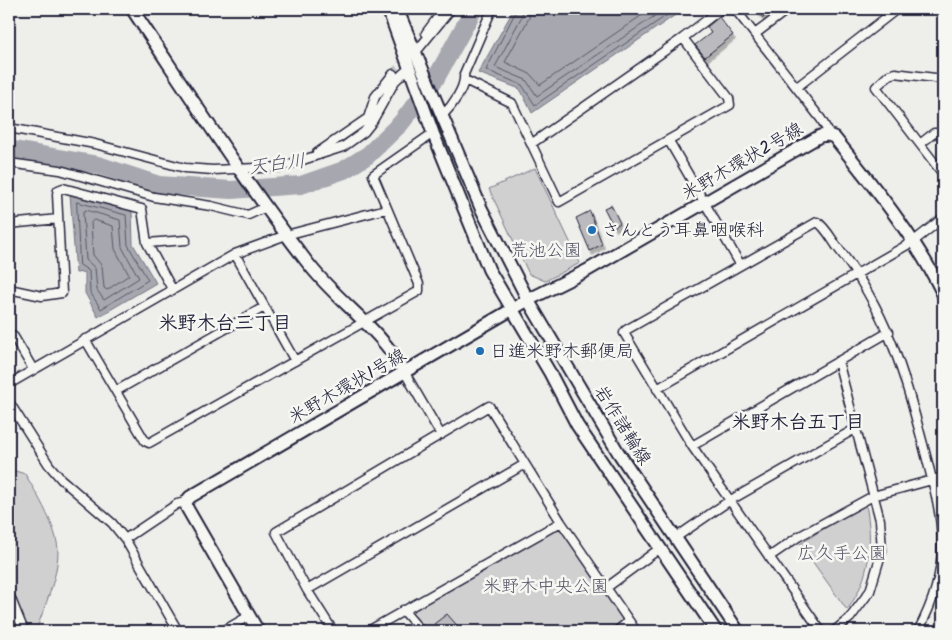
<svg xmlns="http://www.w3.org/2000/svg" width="952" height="640" font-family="Kalam,'Klee One',sans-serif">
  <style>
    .green { fill: #d0d0d1; stroke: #797986 }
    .water { fill: #a7a7af; stroke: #727281 }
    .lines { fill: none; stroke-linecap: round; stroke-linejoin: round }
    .shore { stroke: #575769; stroke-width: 1 }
    .river { stroke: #a7a7af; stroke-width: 18 }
    .building { fill: #bbbbbf; stroke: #22223b; filter: url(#shadow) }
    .street-tunnel { stroke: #c5c5c8; stroke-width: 8; stroke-dasharray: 8 4; stroke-linecap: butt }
    .street-casing { stroke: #22223b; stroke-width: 11 }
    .secondary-casing { stroke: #22223b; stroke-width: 15 }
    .street { stroke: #f6f6f2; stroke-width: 8 }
    .secondary { stroke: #f6f6f2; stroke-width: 11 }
    .poi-dot { fill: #1f6fb2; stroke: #f6f6f2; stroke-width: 2 }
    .labels { text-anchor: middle; stroke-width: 5; stroke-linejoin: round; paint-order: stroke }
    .street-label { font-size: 18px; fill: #22223b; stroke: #f6f6f2 }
    .poi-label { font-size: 18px; fill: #22223b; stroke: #f6f6f2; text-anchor: start }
    .park-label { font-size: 18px; fill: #565668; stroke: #f6f6f2 }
    .water-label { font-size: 19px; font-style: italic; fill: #575769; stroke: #f6f6f2 }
    .neighbourhood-label { font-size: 19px; font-weight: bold; fill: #22223b; stroke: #f6f6f2 }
  </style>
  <defs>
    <filter id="shadow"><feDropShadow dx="2.5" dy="4.5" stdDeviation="0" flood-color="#0004"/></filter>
  </defs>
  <rect width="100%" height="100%" fill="#eeeeeb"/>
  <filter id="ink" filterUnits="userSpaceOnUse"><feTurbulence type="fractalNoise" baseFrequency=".02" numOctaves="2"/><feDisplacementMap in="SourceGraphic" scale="10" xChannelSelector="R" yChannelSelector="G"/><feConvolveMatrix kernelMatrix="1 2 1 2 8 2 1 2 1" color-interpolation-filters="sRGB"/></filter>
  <g filter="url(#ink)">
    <path class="green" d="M535,168L580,263L545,281L529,274L489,189Z
      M9,469L25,474C37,494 58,529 58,552C58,578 44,607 36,631H9Z
      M862,504H866C873,543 871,577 847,610L800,544Z
      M556,528L561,530L622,617L621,623L610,631H426L412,615L413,610Z"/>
    <path class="water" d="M514,9H684L532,113L520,89L478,73Z
      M70,194L132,211L133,244L156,283L98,317L85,293V272L76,273Z"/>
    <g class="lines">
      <path class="shore" d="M517,9L486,70L522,85L535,105L676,9
        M523,9L522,16L495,67L526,80L537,96L665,9
        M531,9L529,18L505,62L530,74L540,85L651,9
        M77,202L126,215L128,245L148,280L101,309L90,292L89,271L80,265Z
        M86,210L120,220L122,247L139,278L104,300L97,290L95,268L86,260L83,213Z
        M94,220L113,226L115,249L129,275L107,290L104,288L102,266L93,255L91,223Z"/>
      <path class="river" d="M9,149L98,165L159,185L231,190L301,185L344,170L368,155L401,123L436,78L474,9"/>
    </g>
    <path class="building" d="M755,9H766L769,13L763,18Z
      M719,17L733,35L705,57L695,45L711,33L707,27Z
      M611,205L620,223L614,227L604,208Z
      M590,211L602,244L590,251L576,218Z
      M447,614L462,631H440L434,624Z"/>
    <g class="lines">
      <path class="street-tunnel" d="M393,74L426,33"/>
      <defs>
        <path id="street" d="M735,9L821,119L830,135
          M426,33L444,9
          M755,34L788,9
          M416,52L451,9
          M943,79L895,73L889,75L876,87L943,174
          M465,80L512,103L559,202L730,105L729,98L683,38
          M797,87L897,9
          M443,115C452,106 466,87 464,74L492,9
          M9,128L95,144L185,168L213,170L281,167L343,147L364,132L372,122L395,81L409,68
          M669,141L740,264
          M531,144L683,38L721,9
          M920,144L934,133H943
          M317,153L368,118L375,97L393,74
          M9,163L60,170L154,197L211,206L248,215L266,207
          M9,224L58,219
          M147,243L186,240
          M235,254L295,361
          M9,289L42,296L62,293L57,194L58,190L63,188L142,209L147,243L172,289
          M9,334L14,337L33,369
          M85,339L145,441L149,443L419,291V284L373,175L433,133
          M405,373L441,435
          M9,384L235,254L286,235L386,209
          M657,389L914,241L943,218
          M116,391L264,307
          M9,402L49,465L61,479L112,523L125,539L178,631
          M692,446L889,332
          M675,538L729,501L855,429
          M125,539L177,504L186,502
          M769,557L798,537L873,496L943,477
          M606,588L659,549
          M307,590L525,464
          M9,594L24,631
          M403,610L421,631
          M223,631L249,616
          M333,631L307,590L276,532L489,406L561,522L636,631
          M368,631L561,522
          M617,631L629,621
          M821,631L692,446L624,333L626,330L817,222C825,226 832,240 838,248C888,313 903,370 924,448C932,480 942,512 942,545C942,575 932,605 918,631
          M834,631L850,618L870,591L882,551L880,520L838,361"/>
        <path id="secondary" d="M132,9C189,94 244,181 307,262C338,303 378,325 405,373
          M388,9L433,133L489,270L550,373L577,425L716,631
          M397,9L481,208L528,300L618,452L738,631
          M258,631L187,508L186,502L190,497L528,300L586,271L820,136L828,135L834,137C874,187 915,236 943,294"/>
      </defs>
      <use href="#street" class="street-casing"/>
      <use href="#secondary" class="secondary-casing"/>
      <use href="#street" class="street"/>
      <use href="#secondary" class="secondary"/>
    </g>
  </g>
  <g class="poi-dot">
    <circle cx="592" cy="230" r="5"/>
    <circle cx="480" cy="351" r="5"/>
  </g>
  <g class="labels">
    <g class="street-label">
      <text transform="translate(742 161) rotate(-30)" y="6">米野木環状2号線</text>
      <text transform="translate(347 386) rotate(-30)" y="6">米野木環状1号線</text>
      <text transform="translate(623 425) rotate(58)" y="6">岩作諸輪線</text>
    </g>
    <g class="poi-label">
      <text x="602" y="236">さんとう耳鼻咽喉科</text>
      <text x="490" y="357">日進米野木郵便局</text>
    </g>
    <g class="park-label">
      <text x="546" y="256">荒池公園</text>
      <text x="842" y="559">広久手公園</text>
      <text x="546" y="592">米野木中央公園</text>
    </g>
    <g class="water-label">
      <text transform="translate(277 163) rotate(-7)" y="7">天白川</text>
    </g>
    <g class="neighbourhood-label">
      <text x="225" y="329">米野木台三丁目</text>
      <text x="798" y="428">米野木台五丁目</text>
    </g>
  </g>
  <rect width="952" height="640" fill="none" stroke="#f6f6f2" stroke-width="30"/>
  <rect x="15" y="15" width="922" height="610" fill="none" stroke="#22223b" stroke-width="2" filter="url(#ink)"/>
</svg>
